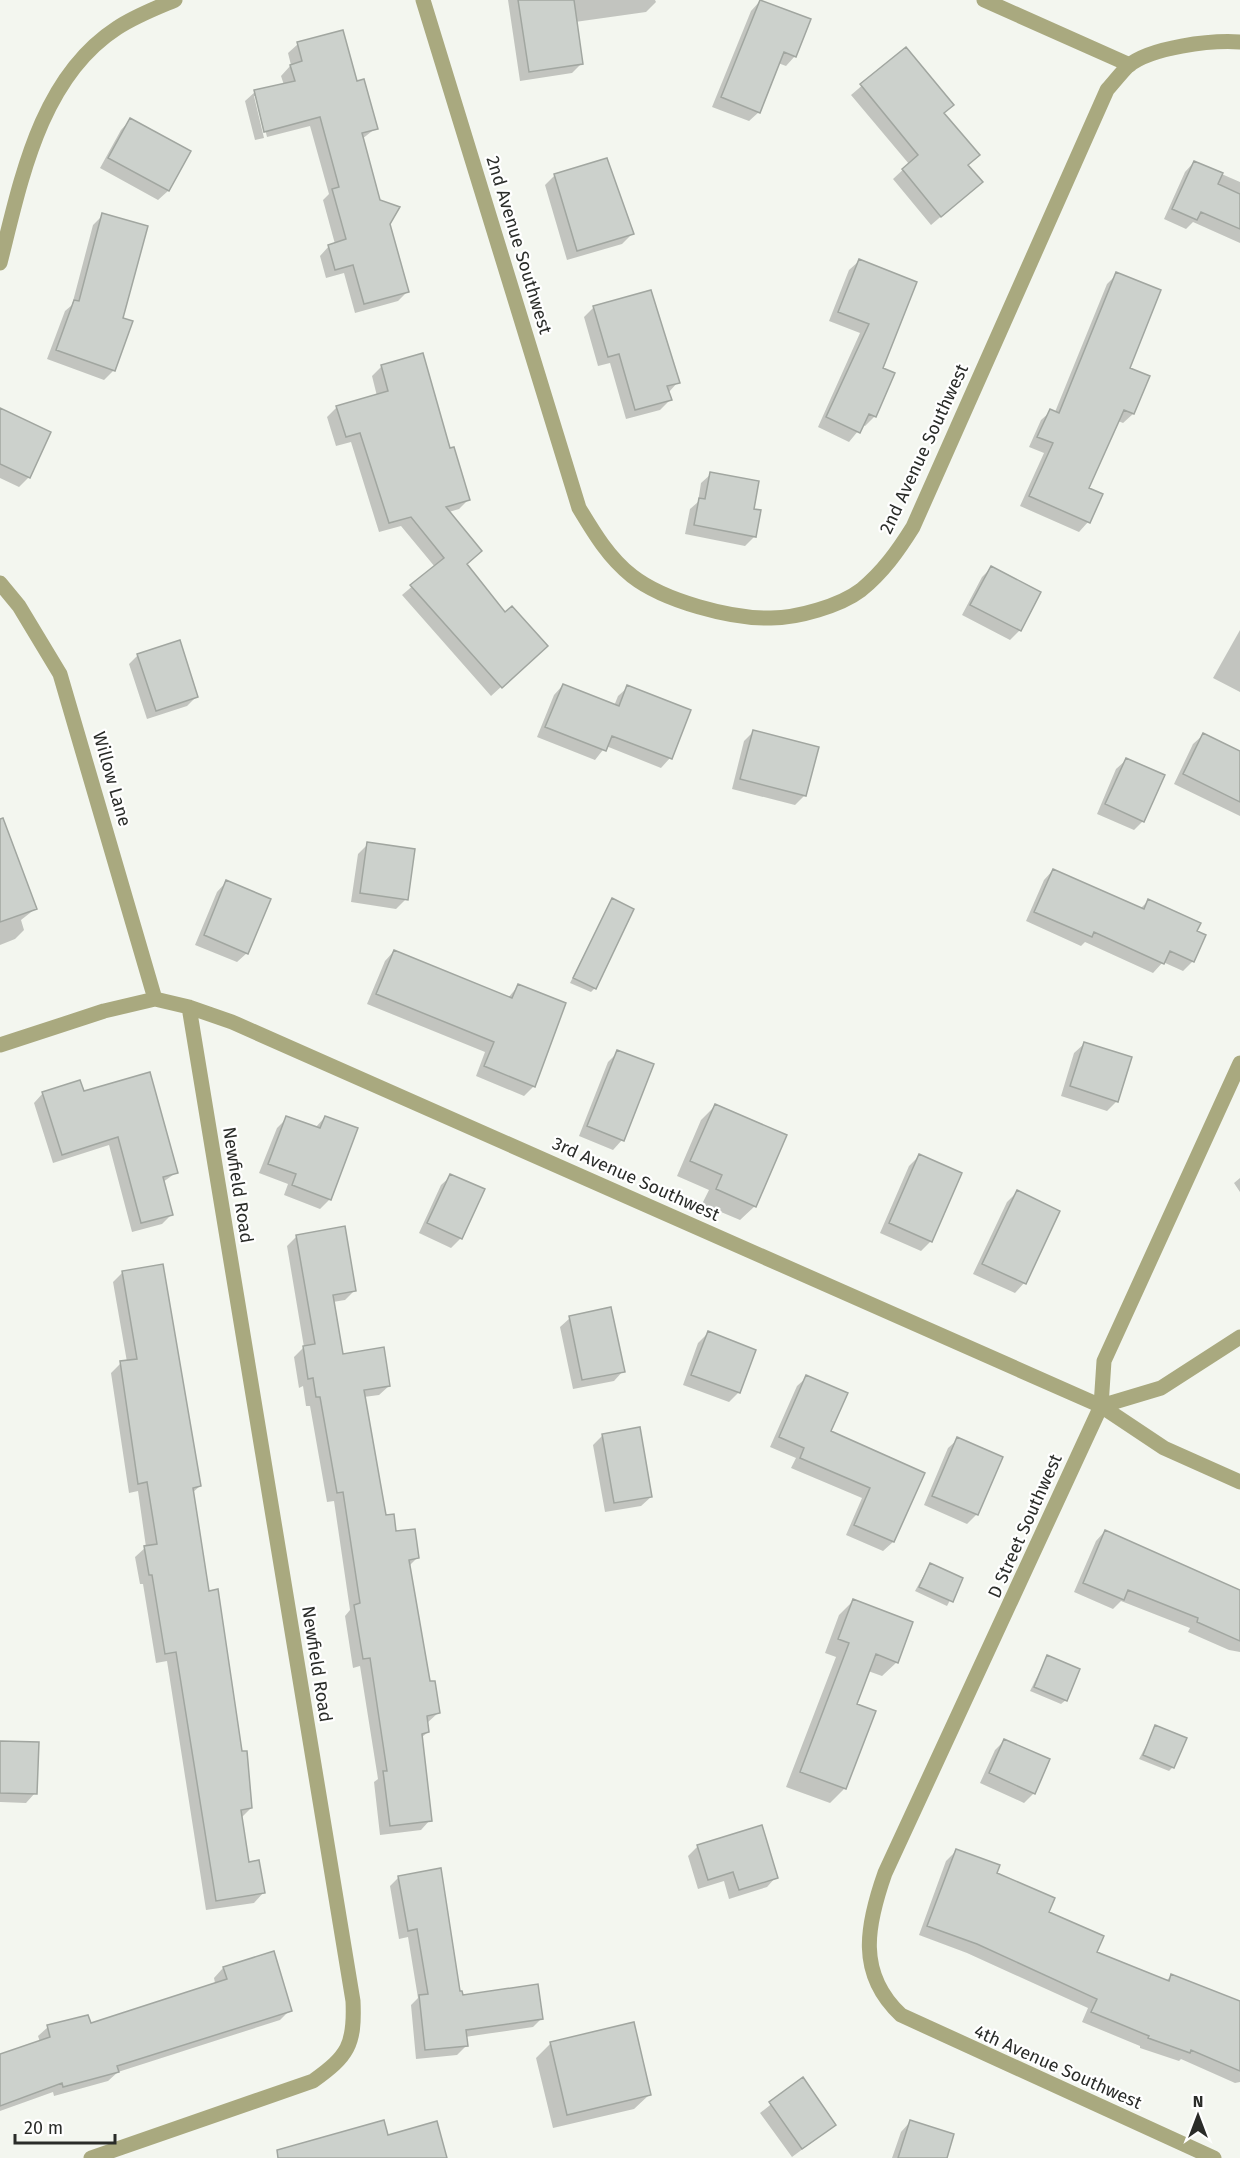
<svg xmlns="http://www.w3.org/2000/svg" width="1240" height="2158" font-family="'Fira Sans',sans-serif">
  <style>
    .shadow { fill: #0003 }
    .building { fill: #ccd1cc; stroke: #a1a6a0; stroke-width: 1.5 }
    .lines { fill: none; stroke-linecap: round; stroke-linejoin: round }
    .minor { stroke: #a9a97f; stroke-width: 15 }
    .labels { text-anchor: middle; stroke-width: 4.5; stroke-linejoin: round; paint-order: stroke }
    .street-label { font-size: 18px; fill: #2a2c29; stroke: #fff }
  </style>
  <rect width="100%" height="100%" fill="#f3f6ef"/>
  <path class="shadow" d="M508,0H655L656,2L646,12L575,22L581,64L572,73L520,81Z
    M760,1L795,56L786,66L778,63L759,112L749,121L712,107L751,11Z
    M298,44L356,83L376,128L362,139L407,292L398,301L355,313L344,273L326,278L320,256L329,246L335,244L323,200L329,194L310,126L267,137L257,96H254L264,138L255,140L245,101L255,92L284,85L281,76L291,65L288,53Z
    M905,49L952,105L943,114L967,166L981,182L931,225L893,179L909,164L851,95Z
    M130,120L189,152L168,191L158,200L100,168L121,130Z
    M1194,162L1240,182V243L1193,222L1186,229L1164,219L1185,172Z
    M555,175L632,234L622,244L567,260L545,185Z
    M103,215L122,318L114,370L104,380L47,359L65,311L72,305L93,225Z
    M859,261L881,368L875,416L865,426L863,425L849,442L818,427L860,333L829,321L849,270Z
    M1117,274L1133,414L1123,423L1118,421L1087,488L1101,494L1088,522L1079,532L1020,506L1044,453L1029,447L1041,420L1051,411L1055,412L1107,284Z
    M594,307L678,382L668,393L670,400L660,410L626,419L610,363L598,366L584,317Z
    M422,355L449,449L469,499L459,509L449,512L480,551L466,565L536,655L491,696L402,595L435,567L401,526L379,532L351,442L336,446L327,417L337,407L377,396L372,376L381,367Z
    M0,418L29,477L19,487L0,478Z
    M711,474L752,510L755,536L745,546L685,534L690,509L698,502L701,483Z
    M991,568L1020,630L1010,640L962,615L982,577Z
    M1240,630V692L1213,678Z
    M138,655L197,696L187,706L147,719L129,664Z
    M563,685L614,706L618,696L628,687L670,758L661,768L606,746L595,760L537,737L554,695Z
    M753,732L805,795L795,805L732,789L744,741Z
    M1203,735L1240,753V816L1174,784L1193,744Z
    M1126,760L1143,821L1134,830L1097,814L1116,769Z
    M0,843L35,909L21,920L24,930L15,939L0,945Z
    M368,844L406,899L396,909L351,902L358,854Z
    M1053,870L1140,909L1148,901L1196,932L1193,961L1183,971L1163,962L1153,973L1085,942L1081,946L1026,921L1044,880Z
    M226,882L247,953L237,962L195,945L217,892Z
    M612,900L595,988L591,992L570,983Z
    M394,951L508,998L518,986L534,1086L524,1096L476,1076L485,1052L367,1004L385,961Z
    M1084,1044L1117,1101L1107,1111L1061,1096L1074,1053Z
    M618,1052L622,1140L613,1150L579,1136L608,1062Z
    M43,1093H83L177,1172L163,1182L171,1215L162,1224L132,1232L109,1145L53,1163L34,1103Z
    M715,1106L755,1206L740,1220L702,1204L709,1190L677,1176L701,1120Z
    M325,1117L330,1199L320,1209L284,1195L288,1184L259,1173L277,1128L287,1118L316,1127Z
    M919,1156L931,1241L921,1251L880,1233L909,1166Z
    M451,1176L461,1238L451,1248L419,1233L441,1185Z
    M1240,1178V1192L1234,1183Z
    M1017,1192L1058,1212L1024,1283L1015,1293L973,1274L1007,1202Z
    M297,1236L354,1291L345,1300L333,1302L342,1355L389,1386L379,1395L364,1397L385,1517L395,1533L417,1558L409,1566L428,1683L438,1713L427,1723L428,1732L421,1738L430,1820L421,1830L380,1835L374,1782L378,1779L360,1666L353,1668L345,1616L350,1610L334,1501L327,1502L310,1406H306L303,1386L299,1388L294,1357L304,1347L287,1246Z
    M123,1272L200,1486L192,1493L208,1593L251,1808L241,1818L248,1864L263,1893L254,1903L206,1910L167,1661L156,1663L143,1584H140L135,1557L146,1547L138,1491L129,1493L111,1373L121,1363L127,1362L113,1282Z
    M570,1318L623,1371L614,1381L573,1389L560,1327Z
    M708,1333L739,1392L729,1402L683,1385L698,1343Z
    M807,1377L829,1432L923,1473L893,1542L883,1551L846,1535L862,1498L791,1468L796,1458L770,1447L797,1386Z
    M603,1435L651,1497L641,1506L605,1512L593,1445Z
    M958,1439L977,1514L967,1524L924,1505L948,1448Z
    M1105,1531L1240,1591V1652L1229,1650L1188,1632L1190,1628L1121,1601L1113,1609L1074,1592L1096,1541Z
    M930,1564L961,1579L947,1606L915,1591Z
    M853,1601L897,1662L882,1676L868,1671L855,1705L874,1712L844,1789L830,1803L786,1787L836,1657L825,1653L839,1615Z
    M1047,1657L1066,1700L1061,1704L1030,1691Z
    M1156,1727L1173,1767L1169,1771L1139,1759Z
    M1005,1740L1034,1793L1024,1803L980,1783L995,1750Z
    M0,1742L35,1793L26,1803L0,1802Z
    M698,1846L776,1877L767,1887L729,1899L724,1881L698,1889L688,1856Z
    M956,1851L995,1874L1095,1953L1166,1981L1171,1976L1240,2004V2082L1235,2083L1181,2059L1179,2061L1140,2048V2046L1082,2022L1088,2008L967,1953L919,1935L946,1861Z
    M399,1877L461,1997L542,2018L533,2027L465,2037L466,2046L457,2055L416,2059L411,2005L418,1998L408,1937L399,1939L390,1886Z
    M223,1968L290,2010L280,2020L118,2072L108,2081L54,2096L53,2092L0,2111V2056L40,2042L38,2036L48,2027L90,2025L215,1983L214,1978Z
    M551,2043L649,2095L634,2109L553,2128L536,2058Z
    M803,2079L835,2125L792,2157L760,2113Z
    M910,2122L945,2158H892L901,2132Z"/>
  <path class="building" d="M518,0H574L583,64L529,72Z
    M760,0L811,19L796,57L784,52L760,113L721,97Z
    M343,30L357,81L364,79L378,129L362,133L380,200L400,207L390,224L409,292L364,304L353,265L335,270L328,245L346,239L332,189L339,187L320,117L264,132L254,90L295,81L290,65L302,61L297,42Z
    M906,47L954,105L944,113L980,155L968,165L983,182L941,217L902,169L918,155L860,84Z
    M130,118L191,151L169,191L108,158Z
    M607,158L634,234L577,251L554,174Z
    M1194,161L1223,173L1218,184L1240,194V229L1201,212L1197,220L1172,209Z
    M102,213L148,226L123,318L133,321L115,371L56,350L74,300L79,301Z
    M859,259L917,282L883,368L895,373L876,417L869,414L860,433L826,417L869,324L838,312Z
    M1116,272L1161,290L1130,368L1150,376L1134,414L1124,410L1089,488L1103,494L1090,523L1029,496L1053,443L1037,437L1050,409L1059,413Z
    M651,290L680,383L667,386L672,400L635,410L619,354L608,357L593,306Z
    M423,353L450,448L454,447L470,500L446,507L482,551L467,564L505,612L512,606L548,646L502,688L410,585L444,558L411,517L389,523L360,433L346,437L336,406L388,391L381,365Z
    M0,408L51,432L30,478L0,464Z
    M710,472L759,481L754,509L761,510L756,537L694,525L699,498L705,499Z
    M991,566L1041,592L1021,631L970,605Z
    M180,640L198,697L156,711L137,654Z
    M563,684L619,706L627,685L691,710L672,759L612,736L606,751L545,727Z
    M753,730L819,747L806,796L740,779Z
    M1203,733L1240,751V802L1183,774Z
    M1126,758L1165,775L1144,822L1105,804Z
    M3,818L37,909L0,922V819Z
    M367,842L415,849L408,900L360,893Z
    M1053,869L1144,909L1148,899L1201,923L1197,931L1206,935L1194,962L1170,951L1164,964L1094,932L1092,937L1034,912Z
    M226,880L271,899L248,954L204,935Z
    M612,898L634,909L596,989L573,978Z
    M394,950L512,998L518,984L566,1003L535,1087L484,1066L494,1042L376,994Z
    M1084,1042L1132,1057L1118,1102L1070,1086Z
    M617,1050L654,1064L624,1141L587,1126Z
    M150,1072L178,1173L163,1177L173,1215L141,1223L118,1137L62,1155L42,1092L80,1080L84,1091Z
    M715,1104L787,1135L756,1207L716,1189L722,1175L690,1161Z
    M286,1116L320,1128L325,1116L358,1128L331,1200L292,1185L296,1174L268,1164Z
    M919,1154L962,1173L932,1242L889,1223Z
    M450,1174L485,1189L462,1239L427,1223Z
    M1017,1190L1060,1211L1026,1284L982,1264Z
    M345,1226L356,1291L333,1295L343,1354L384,1347L390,1386L364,1390L386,1515L394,1514L396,1531L415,1529L419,1558L409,1560L430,1681H435L440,1713L427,1716L429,1732L422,1734L432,1821L390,1826L383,1771H387L370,1658L363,1659L354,1605L360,1603L343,1492L337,1493L320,1397H316L313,1378L308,1379L303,1346L315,1344L296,1235Z
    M163,1264L201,1486L193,1488L209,1591L218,1589L242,1751H247L252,1808L241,1810L249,1862L259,1860L265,1893L216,1901L176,1652L165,1654L152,1575H149L144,1546L157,1544L147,1482L138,1484L120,1361L137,1359L122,1271Z
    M611,1307L625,1372L582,1380L569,1316Z
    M708,1331L756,1350L740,1393L691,1375Z
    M806,1375L848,1393L831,1431L925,1473L894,1542L854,1525L870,1488L800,1458L804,1448L779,1437Z
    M640,1427L652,1497L614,1503L602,1434Z
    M957,1437L1003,1457L978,1515L932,1496Z
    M1105,1530L1240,1590V1641L1197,1622L1198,1618L1128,1590L1124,1600L1083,1583Z
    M930,1563L963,1578L953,1602L919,1587Z
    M853,1599L913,1622L898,1663L876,1654L857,1704L876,1711L846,1789L800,1772L849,1643L838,1639Z
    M1047,1655L1080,1669L1067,1701L1034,1687Z
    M1155,1725L1187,1738L1174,1768L1143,1755Z
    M1004,1739L1050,1759L1035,1794L989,1773Z
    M0,1741L39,1742L37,1794L0,1793Z
    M762,1825L778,1878L739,1890L733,1872L708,1880L697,1845Z
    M956,1849L1000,1865L997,1873L1055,1898L1049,1912L1104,1936L1097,1952L1169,1981L1171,1974L1240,2001V2071L1191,2050L1190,2053L1148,2038L1149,2036L1091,2012L1097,1999L977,1944L927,1926Z
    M441,1868L460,1991H462L463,1995L538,1984L543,2019L466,2030L468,2046L425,2050L419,1995L428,1994L417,1929L408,1931L398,1876Z
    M274,1951L292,2011L117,2066L119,2072L63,2087L62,2083L0,2106V2054L50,2037L47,2025L88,2015L91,2023L227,1979L223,1967Z
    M634,2022L651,2095L567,2115L550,2042Z
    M803,2077L836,2125L802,2149L769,2102Z
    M384,2120L388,2135L437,2121L447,2158H278L277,2150Z
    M910,2120L954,2134L947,2158H898Z"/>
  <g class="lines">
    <path class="minor" d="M423,0L579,508C594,533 609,558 632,576C664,601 731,619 771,618C797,618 840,606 861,590C883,572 898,551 913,527L1107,90C1114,82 1121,73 1128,66C1151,47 1211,40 1240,42
      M984,0L1130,65
      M0,263C21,180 40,78 117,28C135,16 156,8 175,0
      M0,583L19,606L60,674L155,999
      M0,1045L104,1011L155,999L189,1007L232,1022L1101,1406L1164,1448L1240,1482
      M1101,1406L1161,1388L1240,1337
      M91,2158L313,2081C348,2056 355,2045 353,2001L189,1007
      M1214,2158L901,2015C856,1973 867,1924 885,1873L1101,1406L1104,1361L1240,1063"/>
  </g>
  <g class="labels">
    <g class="street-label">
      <text transform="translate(519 245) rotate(73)" y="6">2nd Avenue Southwest</text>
      <text transform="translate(924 449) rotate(-65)" y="6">2nd Avenue Southwest</text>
      <text transform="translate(112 779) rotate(74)" y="6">Willow Lane</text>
      <text transform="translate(636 1179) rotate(24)" y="6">3rd Avenue Southwest</text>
      <text transform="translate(238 1185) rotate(81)" y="6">Newfield Road</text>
      <text transform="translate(1025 1526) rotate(-66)" y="6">D Street Southwest</text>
      <text transform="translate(317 1664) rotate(81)" y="6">Newfield Road</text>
      <text transform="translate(1058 2067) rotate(24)" y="6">4th Avenue Southwest</text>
    </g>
  </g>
  <g transform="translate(1198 2116)" stroke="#ffffff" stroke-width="4.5" paint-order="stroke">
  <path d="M0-4.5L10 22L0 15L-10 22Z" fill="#2a2c29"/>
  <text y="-9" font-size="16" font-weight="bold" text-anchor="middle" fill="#2a2c29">N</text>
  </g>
  <path d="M15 2134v9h100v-9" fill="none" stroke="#2a2c29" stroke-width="3"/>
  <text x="24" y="2134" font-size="18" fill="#2a2c29" stroke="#ffffff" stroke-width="4.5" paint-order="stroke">20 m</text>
</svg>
